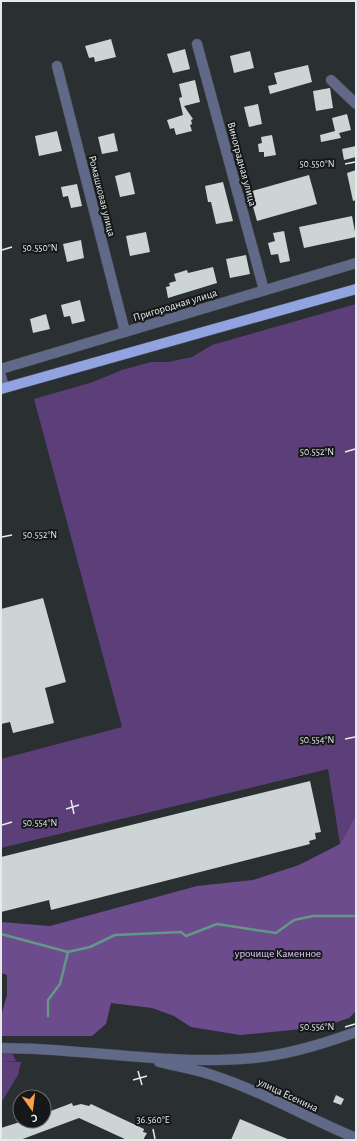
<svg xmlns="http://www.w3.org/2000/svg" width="357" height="1141" font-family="'Alegreya Sans',sans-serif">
<rect width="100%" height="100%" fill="#2a2f32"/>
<g fill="#5c3f79">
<path d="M 356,304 L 356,815 L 340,844 L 328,769 L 1,848 L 1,759 L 122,727 L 34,399 L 93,382 L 122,370 L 151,362 L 168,362 L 192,357 L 212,345 Z"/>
<path d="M 1,1052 L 12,1053 L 16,1061 L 1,1061 Z"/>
<path d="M 1,1061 L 21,1062 L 18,1075 L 1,1103 Z"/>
</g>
<path fill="#6d4c8d" d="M 356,815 L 356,1011 L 349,1018 L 322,1027 L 240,1035 L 191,1027 L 174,1016 L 152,1008 L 111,1003 L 106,1024 L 92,1036 L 2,1036 L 1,1016 L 7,995 L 7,975 L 1,973 L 1,922 L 50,926 L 197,886 L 253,880 L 299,865 L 340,844 Z"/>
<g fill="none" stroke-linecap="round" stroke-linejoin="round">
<g stroke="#629886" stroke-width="2.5">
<path d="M 1,934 L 68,952 L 90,947 L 115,935 L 181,932 L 186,936 L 217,924 L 276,933 L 294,920 L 313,916 L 356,916"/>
<path d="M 48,1016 L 48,1000 L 60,984 L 68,952"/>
</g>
</g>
<g fill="#ccd4d4">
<path d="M 111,39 L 116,57 L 95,62 L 94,57 L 89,58 L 85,46 Z"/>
<path d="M 185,49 L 190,69 L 173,73 L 167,54 Z"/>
<path d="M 250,51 L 254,68 L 234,73 L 230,56 Z"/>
<path d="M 308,65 L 312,82 L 270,94 L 268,86 L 277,84 L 274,73 Z"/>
<path d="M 195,80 L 200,102 L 184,106 L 193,119 L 191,120 L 192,124 L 190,125 L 192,131 L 176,135 L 174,128 L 170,129 L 167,120 L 183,115 L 179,98 L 182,97 L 179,84 Z"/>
<path d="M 330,88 L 333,108 L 316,111 L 313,91 Z"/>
<path d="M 258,104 L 262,124 L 249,127 L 244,107 Z"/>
<path d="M 347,114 L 351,130 L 339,133 L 341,138 L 321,142 L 320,135 L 335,131 L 332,118 Z"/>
<path d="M 57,131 L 62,151 L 39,156 L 35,136 Z"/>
<path d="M 114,133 L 118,151 L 102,154 L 98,137 Z"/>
<path d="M 272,135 L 276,155 L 264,157 L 264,152 L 259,152 L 258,144 L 262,143 L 261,137 Z"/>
<path d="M 356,146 L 356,157 L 344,160 L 342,149 Z"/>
<path d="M 356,170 L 356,200 L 353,201 L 347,173 Z"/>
<path d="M 130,172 L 135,194 L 120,197 L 115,176 Z"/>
<path d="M 309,175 L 317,204 L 257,221 L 249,192 Z"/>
<path d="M 223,182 L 233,221 L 216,224 L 211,202 L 208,202 L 205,186 Z"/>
<path d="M 77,184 L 82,206 L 71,208 L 68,196 L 63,197 L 61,187 Z"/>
<path d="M 352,216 L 356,237 L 304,248 L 299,227 Z"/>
<path d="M 284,231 L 290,261 L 280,263 L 278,254 L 271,255 L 268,243 L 275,241 L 273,233 Z"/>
<path d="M 146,232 L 150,252 L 130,256 L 126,236 Z"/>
<path d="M 81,240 L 84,258 L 67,262 L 63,244 Z"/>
<path d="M 246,255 L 250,274 L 230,278 L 226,259 Z"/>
<path d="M 213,267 L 217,283 L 168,298 L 166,287 L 170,286 L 169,283 L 176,281 L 174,274 L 187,270 L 188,273 Z"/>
<path d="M 80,300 L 85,321 L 72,324 L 70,316 L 64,317 L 61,305 Z"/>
<path d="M 46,314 L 50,329 L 33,333 L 30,319 Z"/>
<path d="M 43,598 L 66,682 L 45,688 L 54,723 L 13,733 L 10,722 L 1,724 L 1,609 Z"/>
<path d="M 310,781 L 321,832 L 315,833 L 316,839 L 309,841 L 310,844 L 51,910 L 49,900 L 1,912 L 1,857 Z"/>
<path d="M 336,1095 L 344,1099 L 341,1105 L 333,1102 Z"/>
<path d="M 72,1103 L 73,1106 L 81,1104 L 89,1106 L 91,1104 L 144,1129 L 143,1132 L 147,1133 L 143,1140 L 127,1140 L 79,1118 L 20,1140 L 1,1140 L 1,1128 L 23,1121 L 44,1121 L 44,1116 L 49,1114 L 48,1112 Z"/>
<path d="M 240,1119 L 290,1140 L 231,1140 Z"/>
</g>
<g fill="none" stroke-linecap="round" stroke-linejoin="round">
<g stroke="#484d50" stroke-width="11">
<g id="minor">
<path d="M 197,44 L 264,290"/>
<path d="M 57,66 L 125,332"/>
<path d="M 331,80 L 356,104"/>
<path d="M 1,369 L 356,263"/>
<path d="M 1,376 L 4,388"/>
<path d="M 1,1048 C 85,1048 169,1066 253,1058 C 288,1055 323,1044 356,1032"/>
<path d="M 159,1062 C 175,1066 193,1069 209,1074 C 260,1090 307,1118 356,1138"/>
</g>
</g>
<g stroke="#484d50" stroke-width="11">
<path id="major" d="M 1,389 L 356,289"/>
</g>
<use href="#minor" stroke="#606987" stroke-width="10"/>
<use href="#major" stroke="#91a3e0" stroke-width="10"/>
</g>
<path fill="none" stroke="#e7eaec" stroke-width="1.5" d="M 345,164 L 355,162M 2,250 L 12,247M 345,452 L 355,449M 2,537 L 12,535M 345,739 L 355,737M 71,800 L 74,814M 66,809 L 79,805M 2,825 L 12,822M 345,1027 L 355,1024M 138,1071 L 142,1085M 133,1080 L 147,1076M 153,1129 L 155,1139"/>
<g text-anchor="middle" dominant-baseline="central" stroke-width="4" stroke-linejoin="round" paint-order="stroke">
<g font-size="11" fill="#e7eaec" stroke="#151718">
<text transform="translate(242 164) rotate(75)">Виноградная улица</text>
<text transform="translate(102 196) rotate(76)">Ромашковая улица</text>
<text transform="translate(175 305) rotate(-17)">Пригородная улица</text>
<text transform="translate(288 1095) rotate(25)">улица Есенина</text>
</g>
<g font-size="11" fill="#e1c6ff" stroke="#151718">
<text x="278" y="953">урочище Каменное</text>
</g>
</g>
<g font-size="10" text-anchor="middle" fill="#e7eaec" stroke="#151718" stroke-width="4" stroke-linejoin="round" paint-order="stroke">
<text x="317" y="167">50.550°N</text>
<text x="40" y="251">50.550°N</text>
<text x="317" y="455">50.552°N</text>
<text x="40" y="538">50.552°N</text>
<text x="317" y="743">50.554°N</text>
<text x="40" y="826">50.554°N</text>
<text x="317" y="1030">50.556°N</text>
<text x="153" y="1123">36.560°E</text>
</g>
<rect width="357" height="1141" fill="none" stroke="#e7eaec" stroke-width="4"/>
<g transform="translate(32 1109) rotate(166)"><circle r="19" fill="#151718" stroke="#696b6d"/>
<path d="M0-3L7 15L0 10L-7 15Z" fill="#f8a14a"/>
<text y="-6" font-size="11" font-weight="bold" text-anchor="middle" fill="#e7eaec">С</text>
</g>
</svg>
